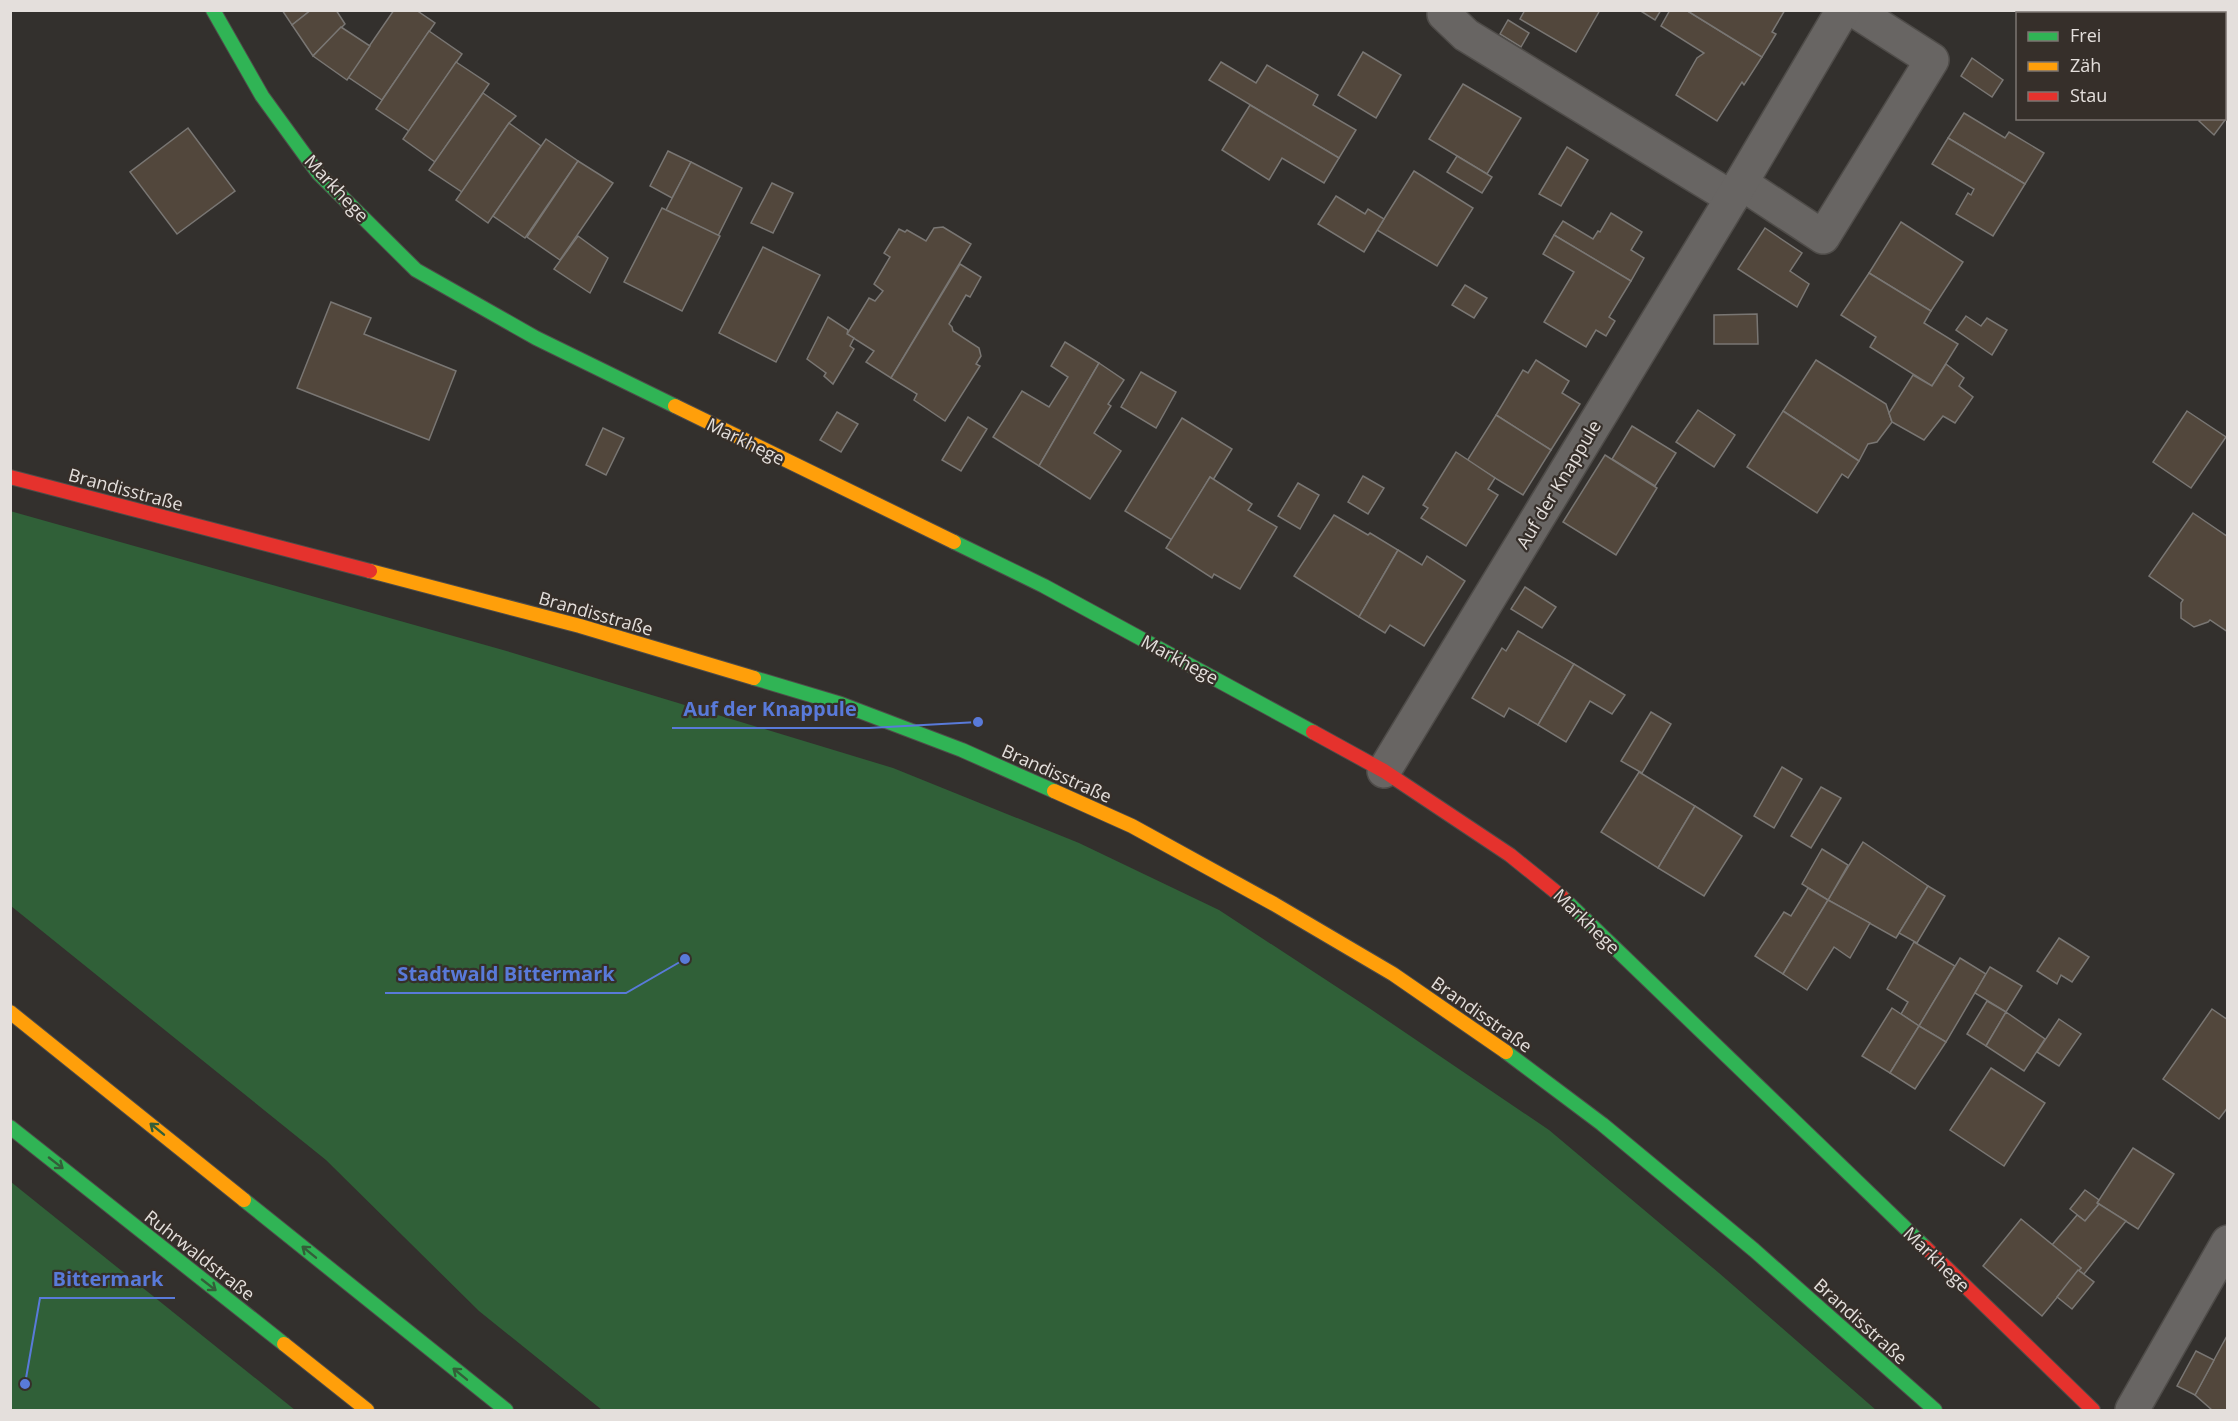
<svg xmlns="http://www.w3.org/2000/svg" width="2238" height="1421" font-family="'Open Sans',sans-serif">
<rect width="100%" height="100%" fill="#33302d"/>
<g fill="#306038">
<path d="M 10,511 L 503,650 L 893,768 L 1079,843 L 1219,910 L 1369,1008 L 1549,1130 L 1719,1273 L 1876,1410 L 602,1410 L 479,1311 L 326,1160 L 11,906 Z"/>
<path d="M 11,1182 L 295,1410 L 11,1410 Z"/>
</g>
<g fill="#52473c" stroke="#797673" stroke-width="1.5">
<path d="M 282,10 L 311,10 L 292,25 Z"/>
<path d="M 311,10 L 336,10 L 345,24 L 313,56 L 292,25 Z"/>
<path d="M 394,10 L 416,10 L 435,23 L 382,100 L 348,77 Z"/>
<path d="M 1525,10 L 1600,10 L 1576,52 L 1520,19 Z"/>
<path d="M 1639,10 L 1661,10 L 1655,20 Z"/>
<path d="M 1670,10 L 1686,10 L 1762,57 L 1744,85 L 1742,82 L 1717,121 L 1676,95 L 1697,58 L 1704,53 L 1661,26 Z"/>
<path d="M 1686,10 L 1785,10 L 1772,32 L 1776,34 L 1762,57 Z"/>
<path d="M 2205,10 L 2228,10 L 2228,54 L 2224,51 L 2224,14 L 2201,14 Z"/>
<path d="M 1508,20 L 1529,33 L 1521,47 L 1500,34 Z"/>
<path d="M 341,27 L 370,46 L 347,80 L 313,56 Z"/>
<path d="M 429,31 L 462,54 L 409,131 L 376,109 Z"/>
<path d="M 1363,52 L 1401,75 L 1376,118 L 1338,95 Z"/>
<path d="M 1972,58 L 2003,80 L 1992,97 L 1961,76 Z"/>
<path d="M 456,62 L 489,84 L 435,162 L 403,139 Z"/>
<path d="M 1221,62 L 1256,83 L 1267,65 L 1318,95 L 1313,105 L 1356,130 L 1339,158 L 1209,80 Z"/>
<path d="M 1463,84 L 1521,118 L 1487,174 L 1429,139 Z"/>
<path d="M 2228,90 L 2228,116 L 2214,135 L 2199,121 L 2202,118 L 2224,118 L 2224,93 Z"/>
<path d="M 483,93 L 516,116 L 509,123 L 462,192 L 429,170 Z"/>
<path d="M 1250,105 L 1339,158 L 1324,183 L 1282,158 L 1269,180 L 1222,150 Z"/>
<path d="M 1964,113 L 2005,138 L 2009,132 L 2044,153 L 2025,184 L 1948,138 Z"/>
<path d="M 509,123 L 541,146 L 488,223 L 456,200 Z"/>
<path d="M 188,128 L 235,191 L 177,234 L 130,172 Z"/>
<path d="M 1948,138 L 2025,184 L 1993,236 L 1956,214 L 1968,193 L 1971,195 L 1974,189 L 1932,164 Z"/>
<path d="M 546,139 L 578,161 L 525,238 L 493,216 Z"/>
<path d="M 1567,147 L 1588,160 L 1561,206 L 1539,194 Z"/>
<path d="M 668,151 L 691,162 L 672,198 L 650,186 Z"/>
<path d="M 1457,156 L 1492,177 L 1482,193 L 1447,172 Z"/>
<path d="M 578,161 L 613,183 L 560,260 L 527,237 Z"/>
<path d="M 691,162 L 742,188 L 718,236 L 666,210 Z"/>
<path d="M 1414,171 L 1473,208 L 1437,266 L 1377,230 Z"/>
<path d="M 772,183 L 793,193 L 773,233 L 751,223 Z"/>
<path d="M 1336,196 L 1365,214 L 1368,209 L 1384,219 L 1364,252 L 1318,224 Z"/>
<path d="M 662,208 L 720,236 L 682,311 L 624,282 Z"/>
<path d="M 1611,213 L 1642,232 L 1631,250 L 1644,258 L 1631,281 L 1554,235 L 1563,221 L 1593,239 L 1598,231 L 1600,232 Z"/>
<path d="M 1901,222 L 1963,262 L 1931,311 L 1869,273 Z"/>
<path d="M 943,227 L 971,244 L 891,378 L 866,362 L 874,351 L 847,334 L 869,298 L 875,301 L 883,291 L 874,284 L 890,257 L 884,253 L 899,229 L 905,232 L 907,230 L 926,241 L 934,228 Z"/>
<path d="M 1765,228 L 1802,253 L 1790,271 L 1809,284 L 1797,307 L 1738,269 Z"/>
<path d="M 1554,235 L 1631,281 L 1609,317 L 1615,321 L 1606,336 L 1596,330 L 1586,347 L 1544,322 L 1574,272 L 1543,254 Z"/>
<path d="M 578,236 L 608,258 L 590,293 L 554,269 Z"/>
<path d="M 763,247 L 820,275 L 776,362 L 719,333 Z"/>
<path d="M 960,264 L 981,277 L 970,297 L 966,295 L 949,324 L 952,327 L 953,331 L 979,348 L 981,356 L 976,364 L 980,366 L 945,421 L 914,400 L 917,394 L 891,378 Z"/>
<path d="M 1869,273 L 1931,311 L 1924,323 L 1958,344 L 1932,386 L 1870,347 L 1876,337 L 1841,315 Z"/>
<path d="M 1465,285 L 1487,298 L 1474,318 L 1452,305 Z"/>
<path d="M 331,302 L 371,318 L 364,334 L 456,371 L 429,440 L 297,388 Z"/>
<path d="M 1757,314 L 1758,344 L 1714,344 L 1714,315 Z"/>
<path d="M 1966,316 L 1981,326 L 1987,318 L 2007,330 L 1992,355 L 1956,330 Z"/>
<path d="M 828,317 L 848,330 L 847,334 L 854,338 L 850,346 L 854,349 L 833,384 L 824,376 L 826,373 L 807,359 Z"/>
<path d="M 1065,342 L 1099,363 L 1039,466 L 993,437 L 1022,391 L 1049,407 L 1068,377 L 1051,366 Z"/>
<path d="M 1536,360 L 1569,381 L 1562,393 L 1580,404 L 1551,450 L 1496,415 L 1523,370 L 1528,373 Z"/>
<path d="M 1816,360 L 1886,404 L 1892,422 L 1877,442 L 1868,444 L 1859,461 L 1783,411 Z"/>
<path d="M 1099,363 L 1124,380 L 1108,404 L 1111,406 L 1094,433 L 1121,451 L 1090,499 L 1039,466 Z"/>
<path d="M 1946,364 L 1964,378 L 1959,386 L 1973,397 L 1955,423 L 1943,416 L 1924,440 L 1892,422 L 1889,413 L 1913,375 L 1932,386 Z"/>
<path d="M 1141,372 L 1176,392 L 1156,428 L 1121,407 Z"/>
<path d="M 1698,410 L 1735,435 L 1714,467 L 1676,442 Z"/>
<path d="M 1783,411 L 1859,461 L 1848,478 L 1842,474 L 1817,513 L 1747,467 Z"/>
<path d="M 2187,411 L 2226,437 L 2191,488 L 2153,462 Z"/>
<path d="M 837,412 L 858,424 L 841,452 L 820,440 Z"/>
<path d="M 1496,415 L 1551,450 L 1523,495 L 1467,461 Z"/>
<path d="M 968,417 L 987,429 L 961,471 L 942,460 Z"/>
<path d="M 1182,418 L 1232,449 L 1213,480 L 1210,477 L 1172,540 L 1125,511 Z"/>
<path d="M 1632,426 L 1676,453 L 1655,486 L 1612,459 Z"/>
<path d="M 603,428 L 624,438 L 606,475 L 586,465 Z"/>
<path d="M 1456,452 L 1495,478 L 1488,489 L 1498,495 L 1466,546 L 1421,518 L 1428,508 L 1423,505 Z"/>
<path d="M 1605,455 L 1657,488 L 1616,555 L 1563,522 Z"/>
<path d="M 1363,476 L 1384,488 L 1368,514 L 1348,502 Z"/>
<path d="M 1210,477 L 1252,504 L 1248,510 L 1277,527 L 1240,589 L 1214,574 L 1212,578 L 1166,548 Z"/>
<path d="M 1298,483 L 1319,495 L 1300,529 L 1278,516 Z"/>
<path d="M 2193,513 L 2228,537 L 2228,632 L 2210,620 L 2208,622 L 2194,627 L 2181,618 L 2181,603 L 2183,600 L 2149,576 Z"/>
<path d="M 1334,515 L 1368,535 L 1370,533 L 1398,550 L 1359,617 L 1294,576 Z"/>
<path d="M 1398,550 L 1422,565 L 1427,556 L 1465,581 L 1424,646 L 1390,625 L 1385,633 L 1359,617 Z"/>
<path d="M 1525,587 L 1556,607 L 1542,628 L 1511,609 Z"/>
<path d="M 1518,631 L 1574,664 L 1538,725 L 1509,708 L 1504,717 L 1472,698 L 1502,648 L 1506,651 Z"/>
<path d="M 1574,664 L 1625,695 L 1612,714 L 1590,701 L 1566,742 L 1538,725 Z"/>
<path d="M 1651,712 L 1671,724 L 1642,773 L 1621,761 Z"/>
<path d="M 1782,767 L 1802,779 L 1774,828 L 1754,816 Z"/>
<path d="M 1639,772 L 1695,806 L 1658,868 L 1601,832 Z"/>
<path d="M 1821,787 L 1841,798 L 1811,848 L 1791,836 Z"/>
<path d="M 1695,806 L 1742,836 L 1704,896 L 1658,868 Z"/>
<path d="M 1863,842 L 1928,886 L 1896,938 L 1828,900 Z"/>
<path d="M 1822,849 L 1848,865 L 1828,900 L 1802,884 Z"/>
<path d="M 1928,886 L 1945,896 L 1917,943 L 1899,933 Z"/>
<path d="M 1808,888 L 1828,900 L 1783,974 L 1755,956 L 1784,912 L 1791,916 Z"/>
<path d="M 1828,900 L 1870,923 L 1850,958 L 1834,947 L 1807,990 L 1783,974 Z"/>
<path d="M 2059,938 L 2089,957 L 2072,982 L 2061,975 L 2057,984 L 2037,971 Z"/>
<path d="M 1914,942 L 1955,966 L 1919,1026 L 1901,1014 L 1908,1002 L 1887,989 Z"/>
<path d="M 1960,958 L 1986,974 L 1946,1042 L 1919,1026 Z"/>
<path d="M 1990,967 L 2022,986 L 2006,1012 L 1975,993 Z"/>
<path d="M 1987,1001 L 2006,1012 L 1986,1046 L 1967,1034 Z"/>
<path d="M 1892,1008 L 1919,1026 L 1890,1073 L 1862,1056 Z"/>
<path d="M 2212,1009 L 2228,1020 L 2228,1107 L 2219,1119 L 2163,1079 Z"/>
<path d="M 2006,1012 L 2045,1039 L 2024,1071 L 1986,1046 Z"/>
<path d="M 2059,1019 L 2081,1034 L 2059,1066 L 2037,1052 Z"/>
<path d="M 1919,1026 L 1946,1042 L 1915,1089 L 1890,1073 Z"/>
<path d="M 1991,1068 L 2045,1103 L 2004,1166 L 1950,1130 Z"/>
<path d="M 2133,1148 L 2174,1174 L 2138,1229 L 2097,1203 Z"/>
<path d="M 2085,1190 L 2099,1200 L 2097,1203 L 2099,1204 L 2085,1221 L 2070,1209 Z"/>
<path d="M 2099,1204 L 2126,1221 L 2084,1274 L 2078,1270 L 2081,1268 L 2052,1245 L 2077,1215 L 2085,1221 Z"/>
<path d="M 2021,1219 L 2081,1268 L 2042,1316 L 1983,1266 Z"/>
<path d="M 2078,1270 L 2094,1282 L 2072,1309 L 2057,1297 Z"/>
<path d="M 2228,1334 L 2228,1410 L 2212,1410 L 2195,1395 Z"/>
<path d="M 2196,1351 L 2214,1360 L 2195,1395 L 2177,1386 Z"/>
</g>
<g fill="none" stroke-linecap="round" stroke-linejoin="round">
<g stroke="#4f4c49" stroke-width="36">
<g id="street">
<path d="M 1447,10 L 1444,14 L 1466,35 L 1732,198"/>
<path d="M 1741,183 L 1823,237 L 1932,60 L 1854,10"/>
<path d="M 1384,771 L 1732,198 L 1843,10"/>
<path d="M 2132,1410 L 2228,1242"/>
</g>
</g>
<g stroke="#4f4c49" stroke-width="16">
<g id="fast">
<path d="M 213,10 L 262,96 L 318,173 L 416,270 L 536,338 L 675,406"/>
<path d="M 954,542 L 1044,586 L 1313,732"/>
<path d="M 754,678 L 841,704 L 962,750 L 1054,791"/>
<path d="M 1562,897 L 1925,1247"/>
<path d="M 1506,1052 L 1602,1124 L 1754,1250 L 1935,1410"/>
<path d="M 10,1127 L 284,1344"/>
<path d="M 244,1200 L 506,1410"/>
</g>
</g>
<g stroke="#4f4c49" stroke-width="16">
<g id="slow">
<path d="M 675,406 L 954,542"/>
<path d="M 370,571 L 580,626 L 754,678"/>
<path d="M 1054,791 L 1132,826 L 1274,904 L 1393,974 L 1506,1052"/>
<path d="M 10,1012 L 244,1200"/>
<path d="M 284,1344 L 367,1410"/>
</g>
</g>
<g stroke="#4f4c49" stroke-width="16">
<g id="jam">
<path d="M 10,477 L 370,571"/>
<path d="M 1313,732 L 1384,771 L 1510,855 L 1562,897"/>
<path d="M 1925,1247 L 2093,1410"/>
</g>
</g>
<use href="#street" stroke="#686563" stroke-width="33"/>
<use href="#fast" stroke="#30b455" stroke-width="14"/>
<use href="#slow" stroke="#ff9f0a" stroke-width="14"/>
<use href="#jam" stroke="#e5322d" stroke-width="14"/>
</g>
<defs><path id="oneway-shaft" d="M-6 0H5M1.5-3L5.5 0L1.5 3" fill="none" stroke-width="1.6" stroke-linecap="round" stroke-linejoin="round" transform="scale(1.5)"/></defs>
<g stroke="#345e39">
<use href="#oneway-shaft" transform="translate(157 1129) rotate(-141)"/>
<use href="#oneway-shaft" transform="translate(56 1163) rotate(38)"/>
<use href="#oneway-shaft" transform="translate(309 1252) rotate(-141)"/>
<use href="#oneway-shaft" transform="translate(209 1285) rotate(38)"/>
<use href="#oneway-shaft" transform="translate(460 1374) rotate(-141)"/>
</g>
<g text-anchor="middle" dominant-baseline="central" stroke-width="4.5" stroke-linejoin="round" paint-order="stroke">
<g font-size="18" fill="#e4dfdc" stroke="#362f2a">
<text transform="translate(337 188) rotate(47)">Markhege</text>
<text transform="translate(746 441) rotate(26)">Markhege</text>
<text transform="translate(1558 484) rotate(-59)">Auf der Knappule</text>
<text transform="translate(126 489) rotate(15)">Brandisstraße</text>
<text transform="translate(596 613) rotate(16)">Brandisstraße</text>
<text transform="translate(1180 659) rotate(28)">Markhege</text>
<text transform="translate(1057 773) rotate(24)">Brandisstraße</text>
<text transform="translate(1587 921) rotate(44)">Markhege</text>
<text transform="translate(1482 1014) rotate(35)">Brandisstraße</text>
<text transform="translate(200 1255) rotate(38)">Ruhrwaldstraße</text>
<text transform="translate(1937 1259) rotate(44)">Markhege</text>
<text transform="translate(1861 1321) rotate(42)">Brandisstraße</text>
</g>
</g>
<path fill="none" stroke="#597ad9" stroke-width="2" d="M978 722L869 728H672M685 959L626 993H385M25 1384L40 1298H175"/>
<g fill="#597ad9" stroke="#362f2a" stroke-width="2">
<circle cx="978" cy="722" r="6"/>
<circle cx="685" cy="959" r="6"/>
<circle cx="25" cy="1384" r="6"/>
</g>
<g font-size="20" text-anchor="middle" font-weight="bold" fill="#597ad9" stroke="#362f2a" stroke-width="4.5" stroke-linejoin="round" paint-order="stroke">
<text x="770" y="716">Auf der Knappule</text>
<text x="506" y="981">Stadtwald Bittermark</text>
<text x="108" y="1286">Bittermark</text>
</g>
<rect width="2238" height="1421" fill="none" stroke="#e4dfdc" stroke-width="24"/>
<rect x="2016" y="12" width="210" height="108" fill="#362f2a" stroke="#7c7571" stroke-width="1.5"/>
<rect x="2028" y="32" width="30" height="9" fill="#30b455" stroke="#7c7571" stroke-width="1.5"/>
<text x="2070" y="42" font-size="18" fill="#e4dfdc">Frei</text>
<rect x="2028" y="62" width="30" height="9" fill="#ff9f0a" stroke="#7c7571" stroke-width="1.5"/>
<text x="2070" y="72" font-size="18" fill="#e4dfdc">Zäh</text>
<rect x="2028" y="92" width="30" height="9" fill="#e5322d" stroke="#7c7571" stroke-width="1.5"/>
<text x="2070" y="102" font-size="18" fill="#e4dfdc">Stau</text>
</svg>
